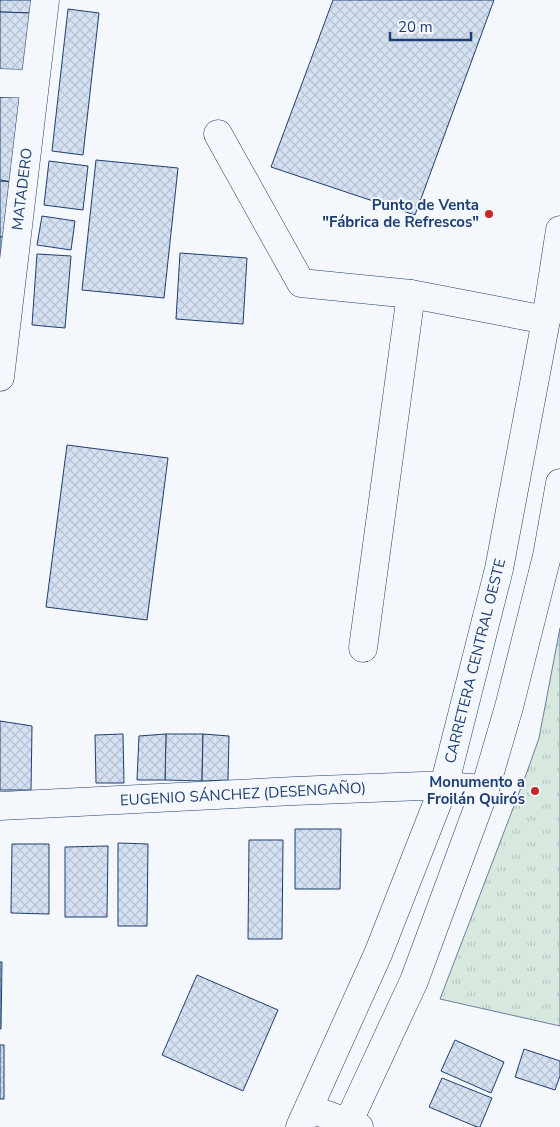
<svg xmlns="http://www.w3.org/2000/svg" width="560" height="1127" font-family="'Nunito Sans',sans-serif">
<defs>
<pattern id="grass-tufts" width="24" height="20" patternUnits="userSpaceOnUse" patternTransform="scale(1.25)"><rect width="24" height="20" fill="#d7e8df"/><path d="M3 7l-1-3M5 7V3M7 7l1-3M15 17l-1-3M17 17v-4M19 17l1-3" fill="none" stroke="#b8c8c3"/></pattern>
<pattern id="building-cross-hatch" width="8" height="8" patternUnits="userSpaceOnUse" patternTransform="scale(1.25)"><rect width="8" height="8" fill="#d5e0f0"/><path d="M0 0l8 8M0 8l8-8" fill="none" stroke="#b6c1d1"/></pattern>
</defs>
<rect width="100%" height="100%" fill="#f4f7fb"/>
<path fill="url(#grass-tufts)" stroke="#687fa3" d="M 560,628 L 560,1026 L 440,999 L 527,772 L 539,738 Z"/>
<g fill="url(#building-cross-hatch)" stroke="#1d3f73">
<path d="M 0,0 L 34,0 L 32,13 L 0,12 Z"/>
<path d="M 333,0 L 494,0 L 415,215 L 271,167 Z"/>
<path d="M 68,9 L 99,13 L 83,155 L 52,151 Z"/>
<path d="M 0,12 L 32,13 L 27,73 L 0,72 Z"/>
<path d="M 0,97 L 22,97 L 13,182 L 0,180 Z"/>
<path d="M 96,160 L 178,168 L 164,298 L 82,290 Z"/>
<path d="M 49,161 L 88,166 L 83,210 L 44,205 Z"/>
<path d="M 0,181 L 13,182 L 5,237 L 0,237 Z"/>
<path d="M 42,216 L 75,221 L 71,250 L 37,245 Z"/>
<path d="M 0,237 L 5,237 L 0,264 Z"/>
<path d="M 180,253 L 247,258 L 243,324 L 176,319 Z"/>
<path d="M 37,254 L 71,256 L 65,328 L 32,325 Z"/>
<path d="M 67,445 L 168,458 L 147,620 L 46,607 Z"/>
<path d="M 0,721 L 32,726 L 31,790 L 0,790 Z"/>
<path d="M 123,734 L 124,783 L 96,783 L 95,735 Z"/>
<path d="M 166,734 L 203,734 L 202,781 L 165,780 Z"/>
<path d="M 166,734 L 165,780 L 137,780 L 139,736 Z"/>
<path d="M 203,734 L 229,736 L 228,780 L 202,781 Z"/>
<path d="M 295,829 L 341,829 L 340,889 L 295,889 Z"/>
<path d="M 249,840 L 283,840 L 282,939 L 248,939 Z"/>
<path d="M 118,843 L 148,844 L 147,926 L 118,926 Z"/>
<path d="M 12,844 L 49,844 L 49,914 L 11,913 Z"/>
<path d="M 108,846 L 107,917 L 65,917 L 65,847 Z"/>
<path d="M 0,962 L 2,962 L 1,1029 L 0,1029 Z"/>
<path d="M 197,975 L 278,1010 L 243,1091 L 162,1055 Z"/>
<path d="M 455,1040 L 504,1062 L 491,1093 L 441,1071 Z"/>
<rect x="0" y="1045" width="4" height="54"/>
<path d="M 524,1049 L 560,1061 L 560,1076 L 555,1090 L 515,1077 Z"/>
<path d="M 442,1078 L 492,1098 L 480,1127 L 477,1127 L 429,1107 Z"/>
</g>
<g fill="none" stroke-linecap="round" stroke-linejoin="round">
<g stroke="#1d3f73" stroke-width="29">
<g id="minor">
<path d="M 0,83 L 34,84"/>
<path d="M 218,134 L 301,283 L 411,294 L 546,320"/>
<path d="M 0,377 L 45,0"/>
<path d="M 363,648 L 411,294"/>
<path d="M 0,806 L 294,791 L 422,786 L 444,786 L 485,789"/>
<path d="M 309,1108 L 359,1127"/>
</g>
</g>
<g stroke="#1d3f73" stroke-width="29">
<g id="major">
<path d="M 300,1127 L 378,954 L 444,786 L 499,569 L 546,320 L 560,230"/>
<path d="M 346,1127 L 414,981 L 485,789 L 509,707 L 547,556 L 560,483"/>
</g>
</g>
<use href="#minor" stroke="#f4f7fb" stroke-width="28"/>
<use href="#major" stroke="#f4f7fb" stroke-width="28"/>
</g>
<g fill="#c62828" stroke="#f4f7fb" stroke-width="2">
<circle cx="489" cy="214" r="5"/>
<circle cx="535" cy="791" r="5"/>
</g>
<g text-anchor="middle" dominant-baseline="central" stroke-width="4" stroke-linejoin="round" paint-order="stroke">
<g font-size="15" fill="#1d3f73" stroke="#f4f7fb">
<text transform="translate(22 189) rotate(-83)">MATADERO</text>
<text transform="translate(475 661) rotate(-76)">CARRETERA CENTRAL OESTE</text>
<text transform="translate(243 794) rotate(-3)">EUGENIO SÁNCHEZ (DESENGAÑO)</text>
</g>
<g font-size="15" font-weight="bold" fill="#1d3f73" stroke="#f4f7fb" text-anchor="end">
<text x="479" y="205">Punto de Venta<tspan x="479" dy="17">"Fábrica de Refrescos"</tspan></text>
<text x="525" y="782">Monumento a<tspan x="525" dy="17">Froilán Quirós</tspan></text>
</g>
</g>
<path d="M390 32v8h81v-8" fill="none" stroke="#1d3f73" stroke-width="2.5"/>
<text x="398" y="32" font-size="15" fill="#1d3f73" stroke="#f4f7fb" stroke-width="4" paint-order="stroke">20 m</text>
</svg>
